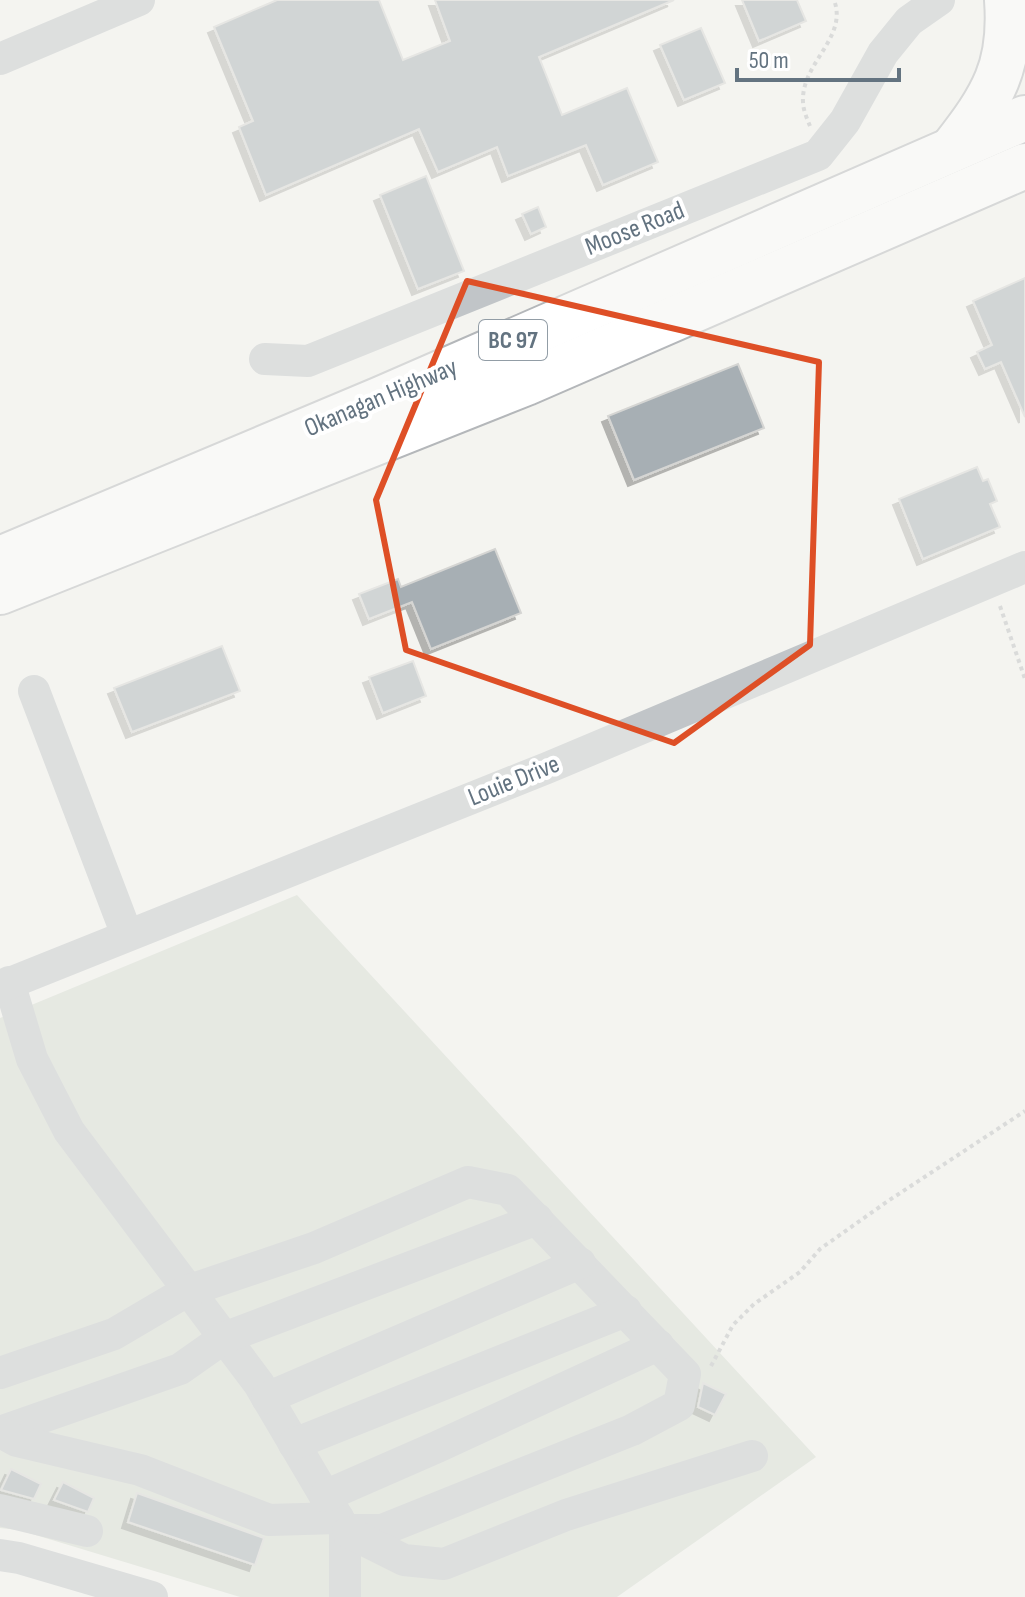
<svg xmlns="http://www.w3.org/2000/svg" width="1025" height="1597" font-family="'Sofia Sans Condensed',sans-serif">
<defs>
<filter id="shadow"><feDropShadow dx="-6" dy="6" stdDeviation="0" flood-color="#0004"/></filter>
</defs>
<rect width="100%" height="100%" fill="#f4f4f0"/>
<path fill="#d5dbd1" d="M 297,895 L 816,1457 L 617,1597 L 240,1597 L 19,1530 L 0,1528 L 0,1018 Z"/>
<g fill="#a7afb4" stroke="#d5d5d3" stroke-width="2" filter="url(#shadow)">
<path d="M 277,0 L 379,0 L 403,60 L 450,41 L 435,0 L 674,0 L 539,57 L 562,115 L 627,88 L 658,162 L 603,185 L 586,145 L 508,176 L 497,147 L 438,172 L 419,129 L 266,195 L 239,127 L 253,121 L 214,27 Z"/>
<path d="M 742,0 L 797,0 L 806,21 L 759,41 Z"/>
<path d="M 701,28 L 725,83 L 684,100 L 660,45 Z"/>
<path d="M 426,176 L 464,271 L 418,289 L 380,195 Z"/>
<path d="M 538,207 L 546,227 L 531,234 L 522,214 Z"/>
<path d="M 1025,278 L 1025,417 L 1001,362 L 985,369 L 977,352 L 992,345 L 973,301 Z"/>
<path d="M 738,364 L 764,428 L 634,480 L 608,416 Z"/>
<path d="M 977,467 L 983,481 L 988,479 L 997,501 L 990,504 L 1000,527 L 923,559 L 899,499 Z"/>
<path d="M 495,549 L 521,613 L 431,649 L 412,602 L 369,619 L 359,594 L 398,579 L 401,587 Z"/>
<path d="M 222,646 L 240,691 L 132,732 L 114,688 Z"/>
<path d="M 413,661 L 426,696 L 383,713 L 369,677 Z"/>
<path d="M 703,1383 L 726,1394 L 715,1415 L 698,1407 Z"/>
<path d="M 11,1469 L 41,1484 L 34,1499 L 1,1490 Z"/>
<path d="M 63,1482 L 94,1498 L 88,1512 L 54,1500 Z"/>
<path d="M 137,1493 L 264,1538 L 255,1565 L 128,1522 Z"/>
</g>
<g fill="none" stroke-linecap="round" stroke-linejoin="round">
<g stroke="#b4b7ba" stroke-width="48">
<g id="highway">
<path d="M 953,148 C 993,97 1012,66 1007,0"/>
<path d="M 0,559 L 381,399 L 1025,118"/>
<path d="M 0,592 L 526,383 L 1025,166"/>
</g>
</g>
<g stroke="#bbbdbf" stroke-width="4" stroke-dasharray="4 4" stroke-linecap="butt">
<path d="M 810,126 C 807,119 803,109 803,102 C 801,64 846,39 835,3"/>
<path d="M 1000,606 L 1025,679"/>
<path d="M 711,1366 L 733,1325 L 754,1304 L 800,1272 L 820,1249 L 888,1201 L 1025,1111"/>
</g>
<g stroke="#c1c5c8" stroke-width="32">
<path d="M 0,59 L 139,0"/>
<path d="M 265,359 L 308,361 L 818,155 L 845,121 L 883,53 L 909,21 L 939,0"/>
<path d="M 34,691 L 127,935"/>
<path d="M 9,982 L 32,1059 L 69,1131 L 259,1384 L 345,1530 L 345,1597"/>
<path d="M 0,987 L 547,768 L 1025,567"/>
<path d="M 0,1373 L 114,1334 L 187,1291 L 314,1248 L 468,1182 L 508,1190 L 685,1374 L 679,1405 L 632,1430 L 382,1530 L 345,1530"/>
<path d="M 267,1398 L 580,1263"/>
<path d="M 0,1432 L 180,1369 L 224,1338 L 537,1219"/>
<path d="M 0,1432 L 17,1441 L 140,1470 L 269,1520 L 338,1518"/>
<path d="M 294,1444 L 626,1311"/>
<path d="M 325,1496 L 437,1447 L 658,1345"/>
<path d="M 0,1510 L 87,1531"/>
<path d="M 348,1532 L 404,1560 L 444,1564 L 566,1515 L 752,1456"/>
<path d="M 0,1555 L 19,1558 L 152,1597"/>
</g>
<use href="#highway" stroke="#fff" stroke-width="44"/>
</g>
<path d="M0 0H1025V1597H0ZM 467,281 L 819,362 L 810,645 L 674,743 L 406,650 L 376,500 Z" fill="#f4f4f0" fill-opacity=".55" fill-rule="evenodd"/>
<path fill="none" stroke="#de4f26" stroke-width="6" stroke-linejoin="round" d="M 467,281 L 819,362 L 810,645 L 674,743 L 406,650 L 376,500 Z"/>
<g text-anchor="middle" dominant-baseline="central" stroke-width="8" stroke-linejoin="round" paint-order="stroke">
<rect fill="#fff" stroke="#929da6" stroke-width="2" x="479" y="320" width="68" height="40" rx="6"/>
<g font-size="24" font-weight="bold" fill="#637380">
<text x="513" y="340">BC 97</text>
</g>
<g font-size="26" fill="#637380" stroke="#fff">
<text transform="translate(635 229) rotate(-22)">Moose Road</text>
<text transform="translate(381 398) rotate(-23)">Okanagan Highway</text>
<text transform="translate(514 781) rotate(-22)">Louie Drive</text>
</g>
</g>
<path d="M737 68v12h162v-12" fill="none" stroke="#637380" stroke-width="4"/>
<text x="749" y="68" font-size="24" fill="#637380" stroke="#ffffff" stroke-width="6" paint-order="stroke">50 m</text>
</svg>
